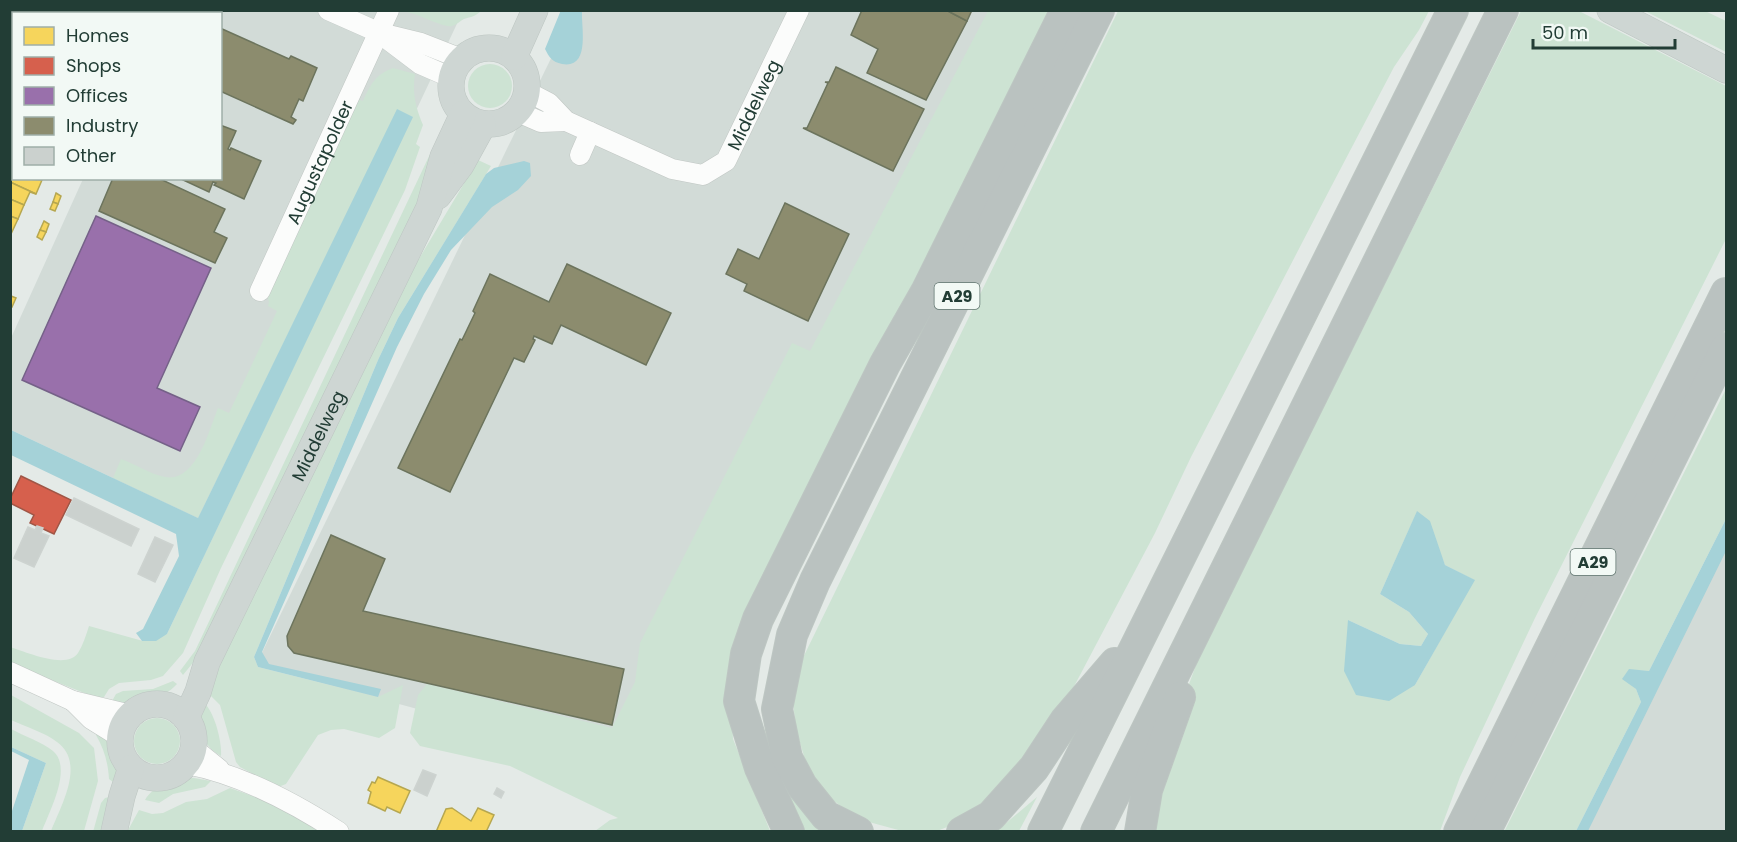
<svg xmlns="http://www.w3.org/2000/svg" width="1737" height="842" font-family="Poppins,sans-serif">
<rect width="100%" height="100%" fill="#e4eae7"/>
<g fill="#d2dbd7">
<path d="M 160,11 L 463,11 L 413,117 L 397,110 L 198,518 L 11,430 L 11,338 L 83,179 L 220,178 L 220,14 L 159,13 Z"/>
<path d="M 574,11 L 990,11 L 630,767 L 256,665 Z"/>
<path d="M 1726,544 L 1726,831 L 1580,831 Z"/>
</g>
<g fill="#cde3d3" fill-rule="evenodd">
<path d="M 988,11 L 1056,11 L 731,698 L 733,739 L 770,831 L 595,831 L 610,820 L 618,818 L 510,766 L 420,746 L 410,733 L 418,695 L 427,684 L 612,728 L 635,682 L 640,643 L 792,343 L 810,351 Z"/>
<path d="M 1118,11 L 1429,11 L 1419,30 L 1394,67 L 1331,187 L 1191,457 L 1155,533 L 1042,747 L 977,815 L 937,831 L 902,831 L 858,819 L 826,795 L 806,763 L 796,729 L 793,702 L 798,668 Z"/>
<path d="M 1521,11 L 1579,11 L 1726,86 L 1726,239 L 1535,618 L 1460,777 L 1440,831 L 1154,831 L 1158,768 L 1199,657 ZM 1417,512 L 1438,548 L 1445,565 L 1474,580 L 1415,685 L 1348,620 L 1400,644 L 1421,646 L 1428,634 L 1409,612 L 1380,594 Z"/>
<path d="M 1645,11 L 1705,11 L 1726,21 L 1726,52 Z"/>
<path d="M 406,12 L 406,11 L 481,11 C 476,16 471,17 464,19 C 460,21 456,25 452,26 C 442,28 418,13 406,12 Z"/>
<circle cx="490" cy="86" r="22"/>
<path d="M 393,68 L 415,74 C 412,94 416,108 423,125 L 416,144 L 420,147 L 405,190 L 221,568 L 183,653 L 163,676 L 151,680 L 119,683 L 109,689 L 104,697 L 97,698 L 11,664 L 10,647 C 26,652 67,670 78,653 C 83,645 86,635 89,626 L 143,641 L 167,634 L 412,117 L 397,110 L 198,518 L 113,478 L 121,459 C 135,464 150,474 165,477 C 196,483 209,430 218,408 L 229,413 L 277,311 L 268,306 L 269,302 L 266,291 L 357,99 L 363,101 C 370,85 376,74 393,68 Z"/>
<path d="M 431,152 L 437,154 L 410,221 L 200,654 L 183,675 L 180,671 L 195,651 Z"/>
<path d="M 478,160 L 491,166 L 398,318 L 378,360 L 254,657 L 258,667 L 378,697 L 403,685 L 395,728 L 379,738 L 344,729 L 331,730 L 318,735 L 286,784 L 278,787 L 240,767 L 236,762 L 220,705 L 206,691 L 392,304 Z"/>
<path d="M 1726,389 L 1726,519 L 1649,671 L 1629,670 L 1623,678 L 1636,689 L 1641,702 L 1576,831 L 1504,832 Z"/>
<path d="M 173,681 L 177,684 C 168,694 161,695 148,698 C 134,701 125,706 111,703 L 116,694 L 123,691 L 153,689 Z"/>
<path d="M 11,695 L 79,733 L 94,748 L 98,781 L 84,831 L 51,831 C 61,806 86,763 57,742 C 46,733 24,726 11,720 Z"/>
<path d="M 206,705 C 215,715 222,742 221,756 C 206,748 201,736 197,720 Z"/>
<circle cx="157" cy="741" r="23"/>
<path d="M 11,729 C 24,736 42,742 53,751 C 73,768 49,812 42,831 L 22,831 L 46,763 L 11,747 Z"/>
<path d="M 99,730 L 113,741 L 121,771 L 120,787 L 109,779 C 108,762 104,749 96,735 Z"/>
<path d="M 773,766 C 792,797 801,815 836,831 L 798,831 Z"/>
<path d="M 185,778 L 194,778 L 211,781 L 205,787 L 173,794 L 159,803 L 145,800 C 154,785 169,783 185,778 Z"/>
<path d="M 230,788 L 264,800 L 320,831 L 127,832 L 139,810 L 152,814 L 163,813 L 186,802 L 207,799 Z"/>
<path d="M 109,797 L 104,831 L 93,832 L 101,803 L 105,798 Z"/>
<path d="M 1037,797 L 1019,831 L 995,831 L 999,829 Z"/>
</g>
<g fill="#a5d2d8">
<path d="M 561,10 L 582,11 C 581,27 591,69 562,64 C 552,62 549,57 545,49 Z"/>
<path d="M 397,109 L 413,117 L 167,634 L 156,641 L 142,641 L 136,633 L 143,629 L 179,556 L 176,534 L 11,455 L 11,430 L 198,518 Z"/>
<path d="M 524,161 L 530,163 L 531,176 L 518,190 L 492,207 L 451,250 L 424,294 L 397,347 L 262,652 L 269,664 L 381,689 L 378,697 L 258,667 L 254,657 L 378,360 L 398,318 L 486,174 L 494,168 Z"/>
<path d="M 1417,511 L 1430,521 L 1445,565 L 1475,580 L 1415,685 L 1389,701 L 1356,695 L 1344,671 L 1348,620 L 1400,644 L 1421,646 L 1428,634 L 1409,612 L 1380,594 Z"/>
<path d="M 1726,519 L 1726,551 L 1588,831 L 1576,831 L 1641,702 L 1636,689 L 1622,679 L 1629,669 L 1649,671 Z"/>
<path d="M 11,747 L 46,763 L 22,831 L 11,831 L 11,814 L 29,760 L 11,751 Z"/>
</g>
<g fill="#f6d55c" stroke="#b6a750" stroke-width="1.5">
<path d="M 83,10 L 94,10 L 101,14 L 82,14 Z"/>
<path d="M 94,10 L 118,10 L 117,14 L 101,14 Z"/>
<path d="M 13,167 L 14,178 L 42,180 L 36,194 L 10,182 L 10,172 Z"/>
<path d="M 10,182 L 36,194 L 30,192 L 24,205 L 10,199 Z"/>
<path d="M 56,193 L 61,196 L 58,204 L 53,202 Z"/>
<path d="M 10,199 L 24,205 L 18,219 L 10,216 Z"/>
<path d="M 53,202 L 58,204 L 55,211 L 50,209 Z"/>
<path d="M 10,216 L 18,219 L 11,234 L 10,233 Z"/>
<path d="M 44,221 L 49,224 L 46,232 L 40,230 Z"/>
<path d="M 40,230 L 46,232 L 42,240 L 37,237 Z"/>
<path d="M 11,296 L 16,298 L 12,307 L 10,306 Z"/>
<path d="M 378,777 L 410,791 L 400,813 L 387,807 L 385,811 L 368,803 L 371,792 L 368,790 L 372,782 L 375,783 Z"/>
<path d="M 452,808 L 471,821 L 478,808 L 494,815 L 486,832 L 436,832 L 446,809 Z"/>
</g>
<path fill="#d6604d" stroke="#a05646" stroke-width="1.5" d="M 21,476 L 71,500 L 54,534 L 30,523 L 34,515 L 10,503 L 10,499 Z"/>
<path fill="#9970ab" stroke="#756188" stroke-width="1.5" d="M 96,216 L 211,268 L 157,388 L 200,407 L 180,451 L 22,380 Z"/>
<g fill="#8c8c6e" stroke="#6c745d" stroke-width="1.5">
<path d="M 189,10 L 209,10 L 208,14 L 188,14 Z"/>
<path d="M 862,10 L 946,10 L 967,21 L 926,100 L 867,73 L 878,49 L 851,35 Z"/>
<path d="M 946,10 L 972,10 L 967,21 Z"/>
<path d="M 220,28 L 289,59 L 291,56 L 317,68 L 303,101 L 299,99 L 291,117 L 296,120 L 293,124 L 220,91 Z"/>
<path d="M 836,67 L 924,109 L 893,171 L 803,128 L 807,128 L 828,83 L 825,82 L 829,82 Z"/>
<path d="M 220,125 L 236,131 L 228,149 L 230,150 L 231,148 L 261,161 L 244,199 L 214,185 L 216,183 L 213,182 L 209,192 L 179,178 L 220,178 Z"/>
<path d="M 113,178 L 158,178 L 225,209 L 214,232 L 227,238 L 215,263 L 99,211 Z"/>
<path d="M 785,203 L 849,234 L 808,321 L 744,291 L 747,284 L 726,274 L 738,249 L 759,259 Z"/>
<path d="M 567,264 L 671,313 L 646,365 L 561,325 L 552,344 L 534,336 L 533,339 L 535,340 L 524,362 L 514,358 L 450,492 L 398,468 L 460,339 L 462,340 L 475,313 L 473,311 L 490,274 L 549,302 Z"/>
<path d="M 331,535 L 385,559 L 363,611 L 624,669 L 612,725 L 294,653 L 288,646 L 287,636 Z"/>
</g>
<g fill="#cbd1ce" stroke="#cdd3d0" stroke-width="1.5">
<path d="M 74,498 L 139,529 L 131,546 L 66,515 Z"/>
<path d="M 37,526 L 43,528 L 41,533 L 49,536 L 34,567 L 14,558 L 28,527 L 35,530 Z"/>
<path d="M 155,537 L 173,545 L 155,582 L 138,574 Z"/>
<path d="M 423,770 L 436,775 L 427,796 L 414,790 Z"/>
<path d="M 497,788 L 504,792 L 501,798 L 494,794 Z"/>
</g>
<g fill="none" stroke-linecap="round" stroke-linejoin="round">
<g stroke="#c1c7c4" stroke-width="21">
<g id="minor">
<path d="M 328,10 L 380,33 L 421,43 L 462,59"/>
<path d="M 41,14 L 42,10"/>
<path d="M 387,39 L 420,64 L 452,78"/>
<path id="s1" d="M 528,92 L 549,103 L 566,121 L 672,169 L 703,175 L 726,161 L 799,10"/>
<path d="M 518,112 L 541,122 L 566,121"/>
<path d="M 10,128 L 14,121"/>
<path d="M 580,155 L 590,132"/>
<path id="s2" d="M 260,291 L 389,10"/>
<path d="M 10,672 L 73,701 L 131,715"/>
<path d="M 73,701 L 91,719 L 120,737"/>
<path d="M 193,748 L 219,769"/>
<path d="M 186,764 C 240,774 293,802 339,832"/>
</g>
</g>
<g stroke="#bdc6c2" stroke-width="27">
<g id="major">
<path d="M 1610,10 L 1726,70"/>
<circle cx="489" cy="86" r="38"/>
<path d="M 514,57 L 535,10"/>
<path d="M 438,196 L 461,165 L 483,125"/>
<circle cx="157" cy="741" r="37"/>
<path id="s3" d="M 186,718 L 198,692 L 207,662 L 429,208 L 443,157 L 463,114"/>
<path d="M 114,832 L 122,796 L 131,768"/>
</g>
</g>
<g stroke="#bdc6c2" stroke-width="32">
<g id="highway">
<path d="M 789,832 L 760,768 L 739,701 L 746,654 L 758,619 L 885,364 L 926,292 L 1066,10"/>
<path d="M 858,832 L 826,816 L 802,786 L 787,758 L 777,709 L 792,635 L 815,581 L 1099,10"/>
<path d="M 962,832 L 991,816 L 1034,768 L 1065,721 L 1115,663"/>
<path d="M 1043,832 L 1453,10"/>
<path d="M 1096,832 L 1503,10"/>
<path d="M 1140,832 L 1147,790 L 1180,697"/>
<path d="M 1459,832 L 1726,293"/>
<path d="M 1485,832 L 1726,348"/>
</g>
</g>
<use href="#minor" stroke="#fbfcfb" stroke-width="20"/>
<use href="#major" stroke="#ced6d3" stroke-width="26"/>
<use href="#highway" stroke="#bac2c0" stroke-width="30"/>
</g>
<g text-anchor="middle" dominant-baseline="central" stroke-width="6" stroke-linejoin="round" paint-order="stroke">
<g fill="#f2f9f5" stroke="#60756f" stroke-width="1.5">
<rect x="934.5" y="283" width="45" height="26" rx="4.5"/>
<rect x="1570.5" y="549" width="45" height="26" rx="4.5"/>
</g>
<g font-size="16" font-weight="bold" fill="#223d35">
<text x="957" y="296">A29</text>
<text x="1593" y="562">A29</text>
</g>
<g font-size="18" fill="#223d35" stroke="#f2f9f5">
<text stroke="none"><textPath href="#s1" startOffset="286">Middelweg</textPath></text>
<text stroke="none"><textPath href="#s2" startOffset="142">Augustapolder</textPath></text>
<text stroke="none"><textPath href="#s3" startOffset="312">Middelweg</textPath></text>
</g>
</g>
<rect width="1737" height="842" fill="none" stroke="#223d35" stroke-width="24"/>
<rect x="12" y="12" width="210" height="168" fill="#f2f9f5" stroke="#9faea8" stroke-width="1.5"/>
<rect x="24" y="27" width="30" height="18" fill="#f6d55c" stroke="#9faea8" stroke-width="1.5"/>
<text x="66" y="42" font-size="18" fill="#223d35">Homes</text>
<rect x="24" y="57" width="30" height="18" fill="#d6604d" stroke="#9faea8" stroke-width="1.5"/>
<text x="66" y="72" font-size="18" fill="#223d35">Shops</text>
<rect x="24" y="87" width="30" height="18" fill="#9970ab" stroke="#9faea8" stroke-width="1.5"/>
<text x="66" y="102" font-size="18" fill="#223d35">Offices</text>
<rect x="24" y="117" width="30" height="18" fill="#8c8c6e" stroke="#9faea8" stroke-width="1.5"/>
<text x="66" y="132" font-size="18" fill="#223d35">Industry</text>
<rect x="24" y="147" width="30" height="18" fill="#cbd1ce" stroke="#9faea8" stroke-width="1.5"/>
<text x="66" y="162" font-size="18" fill="#223d35">Other</text>
<path d="M1533 39v9h142v-9" fill="none" stroke="#223d35" stroke-width="3"/>
<text x="1542" y="39" font-size="18" fill="#223d35" stroke="#f2f9f5" stroke-width="4.5" paint-order="stroke">50 m</text>
</svg>
